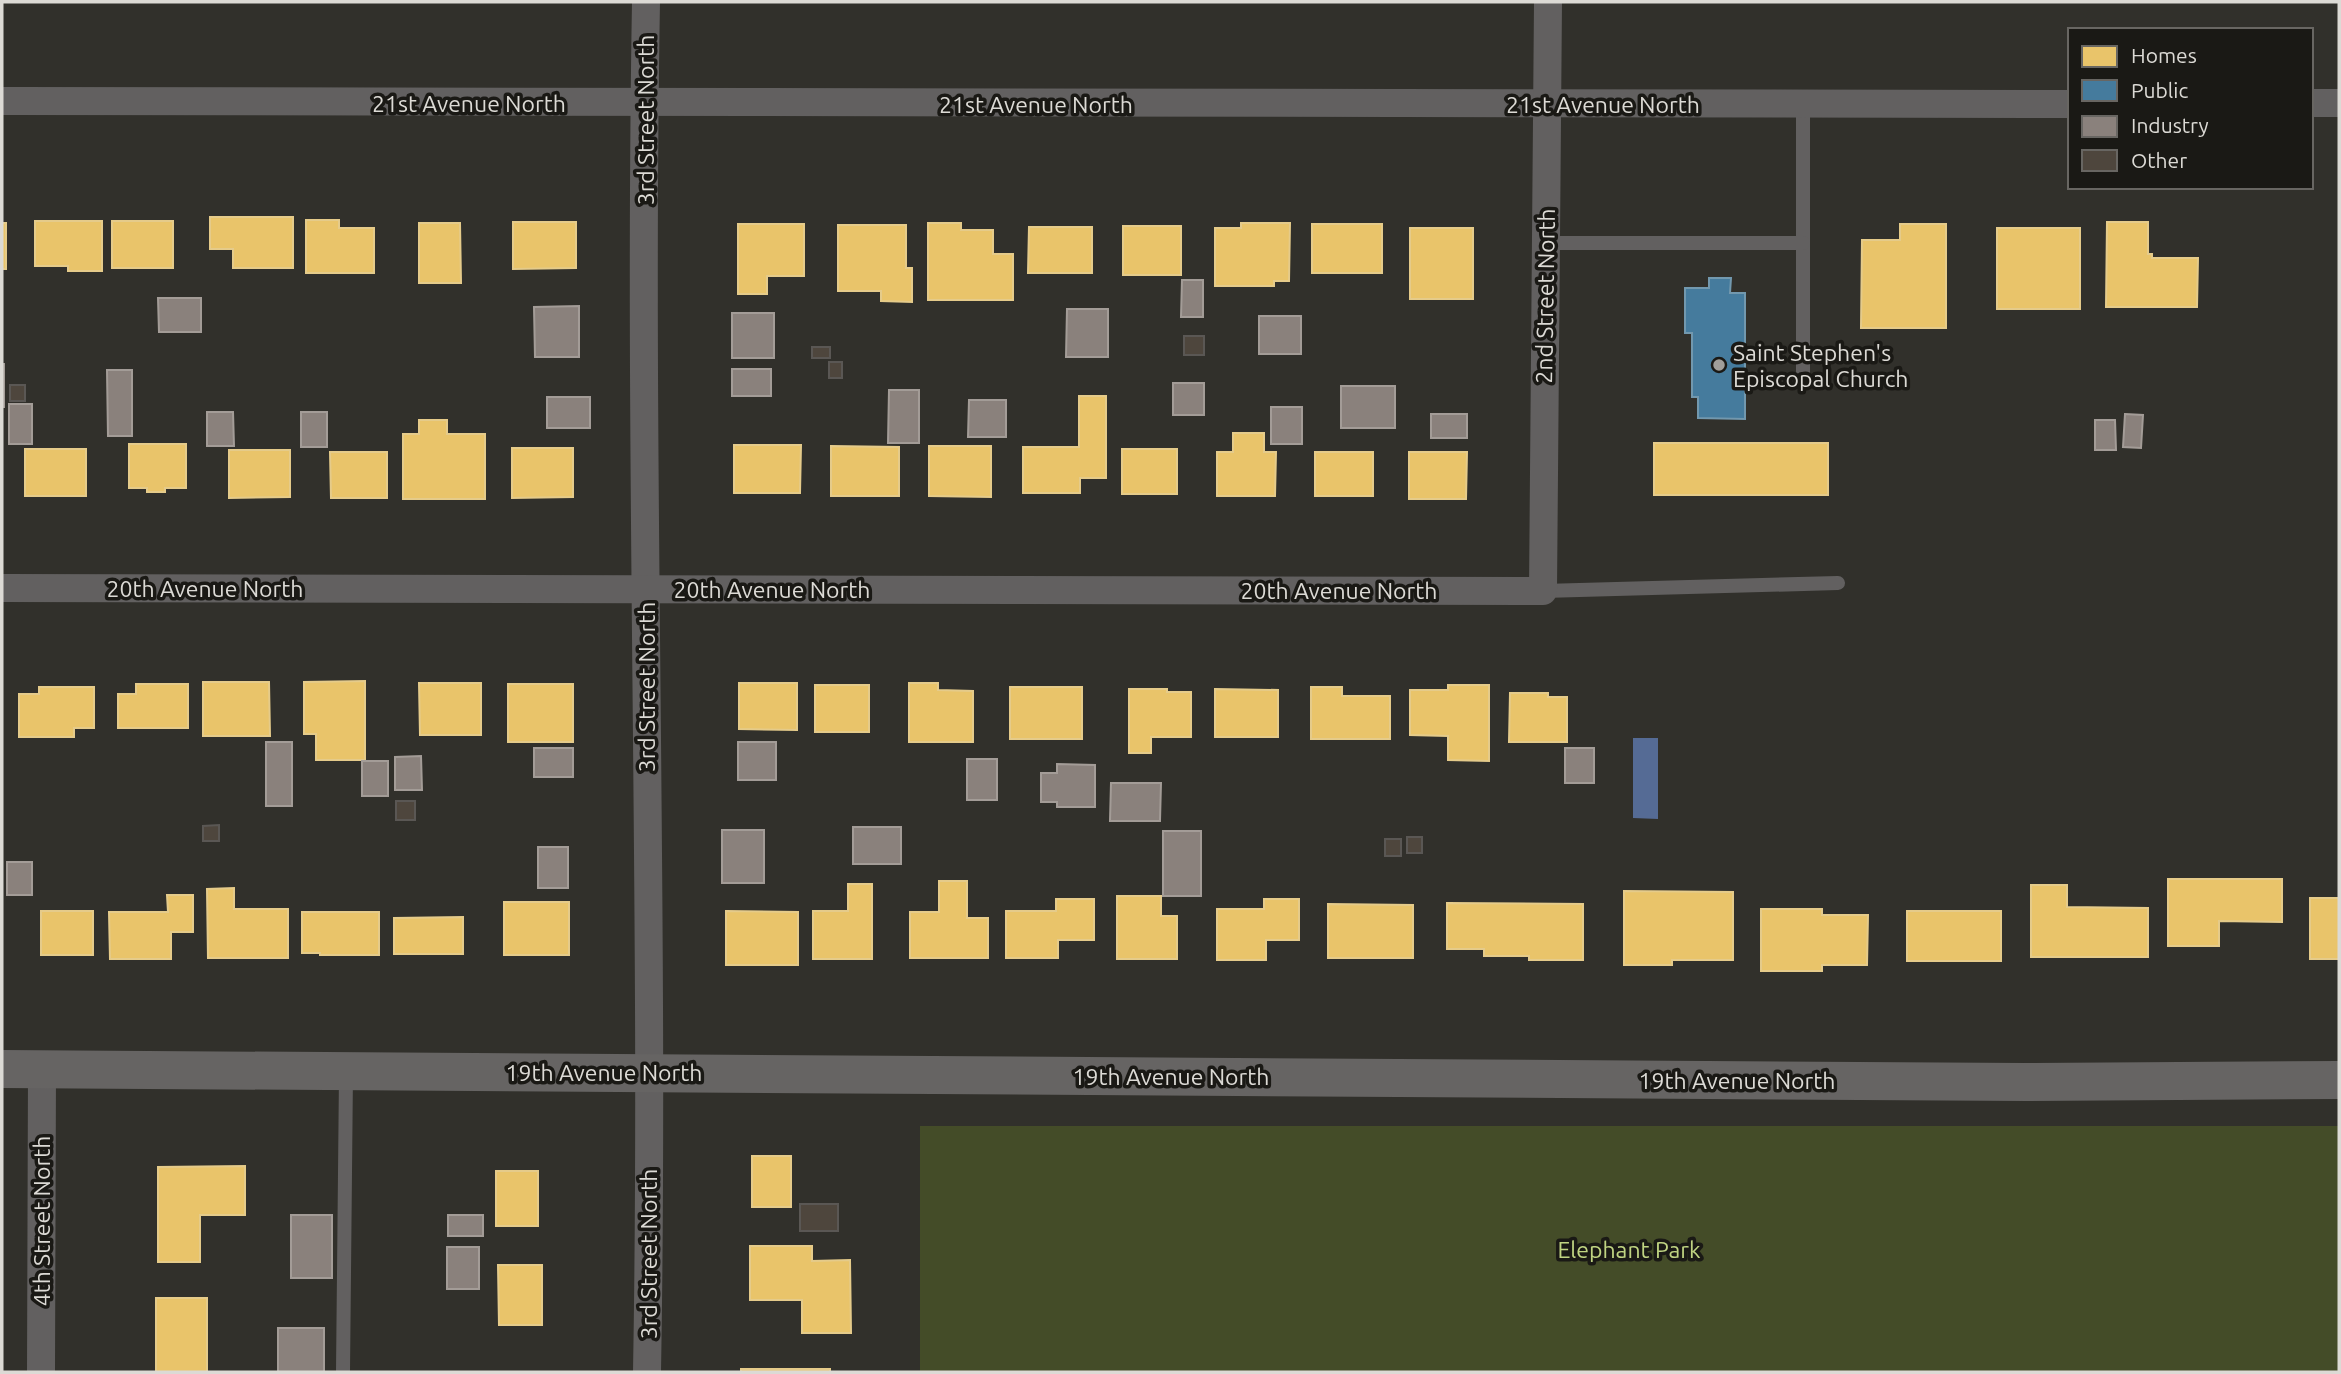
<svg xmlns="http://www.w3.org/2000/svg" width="2341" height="1374" font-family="Ubuntu,sans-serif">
<rect width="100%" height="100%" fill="#31302b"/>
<rect fill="#444c28" x="920" y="1126" width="1419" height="246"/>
<path fill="#556b95" d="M 1633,738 L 1658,738 L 1658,819 L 1633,818 Z"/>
<g fill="#e9c46a" stroke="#e5cb8a" stroke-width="2">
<path d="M 210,217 L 293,217 L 293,268 L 233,268 L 233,249 L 210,249 Z"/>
<path d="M 306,220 L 339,220 L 339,228 L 374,228 L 374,273 L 306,273 Z"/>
<path d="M 35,221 L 102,221 L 102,271 L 68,271 L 68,266 L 35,266 Z"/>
<rect x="112" y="221" width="61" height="47"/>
<path d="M 513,222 L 576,222 L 576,268 L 513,269 Z"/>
<path d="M 2107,222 L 2148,222 L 2148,254 L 2152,254 L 2152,258 L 2198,258 L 2197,307 L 2106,307 Z"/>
<rect x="2" y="223" width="4" height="46"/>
<path d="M 419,223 L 460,223 L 461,283 L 419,283 Z"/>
<path d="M 928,223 L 961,223 L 961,230 L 993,230 L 993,254 L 1013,254 L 1013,300 L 928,300 Z"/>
<path d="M 1241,223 L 1290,223 L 1289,281 L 1274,281 L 1274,286 L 1215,286 L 1215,228 L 1241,228 Z"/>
<path d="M 738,224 L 804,224 L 804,276 L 767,276 L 767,294 L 738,294 Z"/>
<rect x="1312" y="224" width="70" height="49"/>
<path d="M 1900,224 L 1946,224 L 1946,328 L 1861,328 L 1862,240 L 1900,240 Z"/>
<path d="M 838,225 L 906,225 L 906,268 L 912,268 L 912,302 L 881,301 L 881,291 L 838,291 Z"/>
<rect x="1123" y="226" width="58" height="49"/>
<path d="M 1029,227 L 1092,227 L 1092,273 L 1028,273 Z"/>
<rect x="1410" y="228" width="63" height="71"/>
<rect x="1997" y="228" width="83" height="81"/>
<path d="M 1079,396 L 1106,396 L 1106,478 L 1080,478 L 1080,493 L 1023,493 L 1023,447 L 1079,447 Z"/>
<path d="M 419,420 L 447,420 L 447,434 L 485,434 L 485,499 L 403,499 L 403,434 L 419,434 Z"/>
<path d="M 1233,433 L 1264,433 L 1264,452 L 1276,452 L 1275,496 L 1217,496 L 1217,452 L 1233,452 Z"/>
<rect x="1654" y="443" width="174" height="52"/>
<path d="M 129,444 L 186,444 L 186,488 L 165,488 L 165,492 L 147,492 L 147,488 L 129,488 Z"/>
<path d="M 734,445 L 801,445 L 800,493 L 734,493 Z"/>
<path d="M 831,446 L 899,447 L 899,496 L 831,496 Z"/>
<path d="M 929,446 L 991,446 L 991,497 L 929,496 Z"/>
<path d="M 512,448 L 573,448 L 573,497 L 512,498 Z"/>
<rect x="25" y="449" width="61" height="47"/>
<rect x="1122" y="449" width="55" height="45"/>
<path d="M 229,450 L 290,450 L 290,497 L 229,498 Z"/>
<path d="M 330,452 L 387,452 L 387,498 L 331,498 Z"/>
<rect x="1315" y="452" width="58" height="44"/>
<path d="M 1409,452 L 1467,452 L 1466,499 L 1409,499 Z"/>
<path d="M 365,681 L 365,760 L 316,760 L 316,734 L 304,734 L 304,682 Z"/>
<path d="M 203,682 L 269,682 L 270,736 L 203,736 Z"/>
<path d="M 419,683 L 481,683 L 481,735 L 420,735 Z"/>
<path d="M 739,683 L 797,683 L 797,730 L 739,729 Z"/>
<path d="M 909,683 L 938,683 L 938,690 L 973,691 L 973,742 L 909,742 Z"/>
<path d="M 136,684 L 188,684 L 188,728 L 118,728 L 118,694 L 136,694 Z"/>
<rect x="508" y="684" width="65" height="58"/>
<rect x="815" y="685" width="54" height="47"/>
<path d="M 1448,685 L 1489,685 L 1489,761 L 1448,760 L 1448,736 L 1410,735 L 1410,690 L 1448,690 Z"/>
<path d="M 39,687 L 94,687 L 94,728 L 74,728 L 74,737 L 19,737 L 19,694 L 39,694 Z"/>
<rect x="1010" y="687" width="72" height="52"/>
<path d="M 1311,687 L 1342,687 L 1342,696 L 1390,696 L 1390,739 L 1311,739 Z"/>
<path d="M 1129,689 L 1167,689 L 1167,692 L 1191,692 L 1191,737 L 1151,737 L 1151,753 L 1129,753 Z"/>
<path d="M 1215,689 L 1278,690 L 1278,737 L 1215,737 Z"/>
<path d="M 1510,693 L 1548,693 L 1548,697 L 1567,697 L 1567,742 L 1509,742 Z"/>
<path d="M 2168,879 L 2282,879 L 2282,922 L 2219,921 L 2219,946 L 2168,946 Z"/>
<path d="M 939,881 L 967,881 L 967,918 L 988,918 L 988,958 L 910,958 L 910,912 L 939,912 Z"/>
<path d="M 848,884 L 872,884 L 872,959 L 813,959 L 813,911 L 848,911 Z"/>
<path d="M 2031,885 L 2067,885 L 2067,907 L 2148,908 L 2148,957 L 2031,957 Z"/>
<path d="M 234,888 L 234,909 L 288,909 L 288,958 L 208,958 L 207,889 Z"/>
<path d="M 1624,891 L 1733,892 L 1733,960 L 1672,960 L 1672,965 L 1624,965 Z"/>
<path d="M 167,895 L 193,895 L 193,932 L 171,932 L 171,959 L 110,959 L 109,912 L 168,912 Z"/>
<path d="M 1117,896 L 1161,896 L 1161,916 L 1177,916 L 1177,959 L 1117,959 Z"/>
<rect x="2310" y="898" width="29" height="61"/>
<path d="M 1056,899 L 1094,899 L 1094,940 L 1058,940 L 1058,958 L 1006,958 L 1006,911 L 1056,911 Z"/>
<path d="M 1264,899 L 1299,899 L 1299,940 L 1266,940 L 1266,960 L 1217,960 L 1217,909 L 1264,909 Z"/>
<rect x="504" y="902" width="65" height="53"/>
<path d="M 1447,903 L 1583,904 L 1583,960 L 1529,960 L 1529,956 L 1484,956 L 1484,949 L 1447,949 Z"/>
<path d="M 1328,904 L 1413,905 L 1413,958 L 1328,958 Z"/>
<path d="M 1761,909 L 1822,909 L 1822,915 L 1868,915 L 1867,965 L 1822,965 L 1822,971 L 1761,971 Z"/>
<rect x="41" y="911" width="52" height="44"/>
<path d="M 726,911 L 798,912 L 798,965 L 726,965 Z"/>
<rect x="1907" y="911" width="94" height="50"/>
<path d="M 302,912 L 379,912 L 379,955 L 320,955 L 320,953 L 302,953 Z"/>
<path d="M 463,917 L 463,954 L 394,954 L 394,918 Z"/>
<rect x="752" y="1156" width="39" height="51"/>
<path d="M 245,1166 L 245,1215 L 200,1215 L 200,1262 L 158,1262 L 158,1167 Z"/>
<rect x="496" y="1171" width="42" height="55"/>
<path d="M 750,1246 L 812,1246 L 812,1261 L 850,1260 L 851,1333 L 802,1333 L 802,1300 L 750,1300 Z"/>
<path d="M 498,1265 L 542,1265 L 542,1325 L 499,1325 Z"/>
<rect x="156" y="1298" width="51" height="74"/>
<rect x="741" y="1369" width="89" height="3"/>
</g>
<path fill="#457b9d" stroke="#7298ae" stroke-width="2" d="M 1709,278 L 1731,278 L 1730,293 L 1745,293 L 1745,419 L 1698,418 L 1698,397 L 1692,397 L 1692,333 L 1685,333 L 1685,288 L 1709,288 Z"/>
<g fill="#8a817c" stroke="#a39c97" stroke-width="2">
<path d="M 1182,280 L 1203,280 L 1203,317 L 1181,317 Z"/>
<path d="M 158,298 L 201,298 L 201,332 L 159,332 Z"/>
<path d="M 579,306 L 579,357 L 535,357 L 534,307 Z"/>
<path d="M 1067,309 L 1108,309 L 1108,357 L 1066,357 Z"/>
<rect x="732" y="313" width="42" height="45"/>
<rect x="1259" y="316" width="42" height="38"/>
<rect x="2" y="364" width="2" height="43"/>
<rect x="732" y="369" width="39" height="27"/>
<path d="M 107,370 L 132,370 L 132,436 L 108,436 Z"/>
<rect x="1173" y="383" width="31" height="32"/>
<rect x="1341" y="386" width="54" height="42"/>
<path d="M 889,390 L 919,390 L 919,443 L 888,443 Z"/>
<rect x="547" y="397" width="43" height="31"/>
<path d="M 969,400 L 1006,400 L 1006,437 L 968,437 Z"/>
<rect x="9" y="404" width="23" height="40"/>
<rect x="1271" y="407" width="31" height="37"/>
<path d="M 207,412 L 233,412 L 234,446 L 207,446 Z"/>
<rect x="301" y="412" width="26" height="35"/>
<rect x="1431" y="414" width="36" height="24"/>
<path d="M 2125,414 L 2143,415 L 2141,448 L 2123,447 Z"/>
<path d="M 2095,420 L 2115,420 L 2116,450 L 2095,450 Z"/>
<rect x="266" y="742" width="26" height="64"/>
<rect x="738" y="742" width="38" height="38"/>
<rect x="534" y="748" width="39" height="29"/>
<rect x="1565" y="748" width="29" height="35"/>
<path d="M 421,756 L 422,790 L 395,790 L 395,757 Z"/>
<rect x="967" y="759" width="30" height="41"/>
<rect x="362" y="761" width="26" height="35"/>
<path d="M 1057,764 L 1095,765 L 1095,807 L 1057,807 L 1057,802 L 1041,802 L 1041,773 L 1057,773 Z"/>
<path d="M 1111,783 L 1161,783 L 1160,821 L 1110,821 Z"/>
<rect x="853" y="827" width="48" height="37"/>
<rect x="722" y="830" width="42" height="53"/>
<rect x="1163" y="831" width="38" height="65"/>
<rect x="538" y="847" width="30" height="41"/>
<rect x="7" y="862" width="25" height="33"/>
<rect x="291" y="1215" width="41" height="63"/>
<rect x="448" y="1215" width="35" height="21"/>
<rect x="447" y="1247" width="32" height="42"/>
<rect x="278" y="1328" width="46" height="44"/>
</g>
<g fill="#4e463d" stroke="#5a5754" stroke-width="2">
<rect x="1184" y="336" width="20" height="19"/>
<rect x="812" y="347" width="18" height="11"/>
<rect x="829" y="362" width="13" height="16"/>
<rect x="10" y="385" width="15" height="16"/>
<rect x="396" y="801" width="19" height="19"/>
<path d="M 219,825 L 219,841 L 203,841 L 203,826 Z"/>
<rect x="1407" y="837" width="15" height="16"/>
<rect x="1385" y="839" width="16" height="17"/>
<rect x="800" y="1204" width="38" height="27"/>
</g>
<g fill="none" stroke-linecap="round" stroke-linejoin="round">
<g stroke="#626060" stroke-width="14">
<path d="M 1803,104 L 1803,383"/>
<path d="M 1545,243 L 1803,243"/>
<path d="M 1543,591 L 1838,583"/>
<path d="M 343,1372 L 346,1073"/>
</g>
<g stroke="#626060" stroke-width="28">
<path d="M 646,2 C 638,459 655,916 647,1372"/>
<path d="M 2,101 L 2070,104"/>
<path d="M 2311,103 L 2339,103"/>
<path d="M 2,588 L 1543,591 L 1548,2"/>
<path d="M 41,1372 L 42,1070"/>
</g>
<path stroke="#666463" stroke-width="38" d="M 2,1069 L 2024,1082 L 2339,1080"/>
</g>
<circle fill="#a09e9a" stroke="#1a1915" stroke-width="2.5" cx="1719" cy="365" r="7"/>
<g text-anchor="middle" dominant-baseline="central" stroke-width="7" stroke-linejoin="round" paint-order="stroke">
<g font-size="23" fill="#dcdad5" stroke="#1a1915">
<text x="469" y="103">21st Avenue North</text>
<text x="1036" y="104">21st Avenue North</text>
<text x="1603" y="104">21st Avenue North</text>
<text transform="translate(645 120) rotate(-90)">3rd Street North</text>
<text transform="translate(1545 296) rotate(-89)">2nd Street North</text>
<text x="205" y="588">20th Avenue North</text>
<text x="772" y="589">20th Avenue North</text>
<text x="1339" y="590">20th Avenue North</text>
<text transform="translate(646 687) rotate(-90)">3rd Street North</text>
<text x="604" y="1072">19th Avenue North</text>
<text x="1171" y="1076">19th Avenue North</text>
<text x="1737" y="1080">19th Avenue North</text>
<text transform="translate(41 1221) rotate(-90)">4th Street North</text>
<text transform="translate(648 1254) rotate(-90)">3rd Street North</text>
</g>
<g font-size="23" fill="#dcdad5" stroke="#1a1915" text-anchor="start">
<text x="1733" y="352">Saint Stephen's<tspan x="1733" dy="26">Episcopal Church</tspan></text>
</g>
<g font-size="23" fill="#c0d482" stroke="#1a1915">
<text x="1629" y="1249">Elephant Park</text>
</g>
</g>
<rect width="2341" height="1374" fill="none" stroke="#dcdad5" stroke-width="7"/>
<rect x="2068" y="28" width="245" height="161" fill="#1a1915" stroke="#686662" stroke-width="2"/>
<rect x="2082" y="46" width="35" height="21" fill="#e9c46a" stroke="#686662" stroke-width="2"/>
<text x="2131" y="63" font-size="21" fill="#dcdad5">Homes</text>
<rect x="2082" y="80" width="35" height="21" fill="#457b9d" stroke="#686662" stroke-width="2"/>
<text x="2131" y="98" font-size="21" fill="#dcdad5">Public</text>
<rect x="2082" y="116" width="35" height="21" fill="#8a817c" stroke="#686662" stroke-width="2"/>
<text x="2131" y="133" font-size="21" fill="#dcdad5">Industry</text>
<rect x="2082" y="150" width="35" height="21" fill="#4e463d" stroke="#686662" stroke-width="2"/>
<text x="2131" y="168" font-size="21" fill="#dcdad5">Other</text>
</svg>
